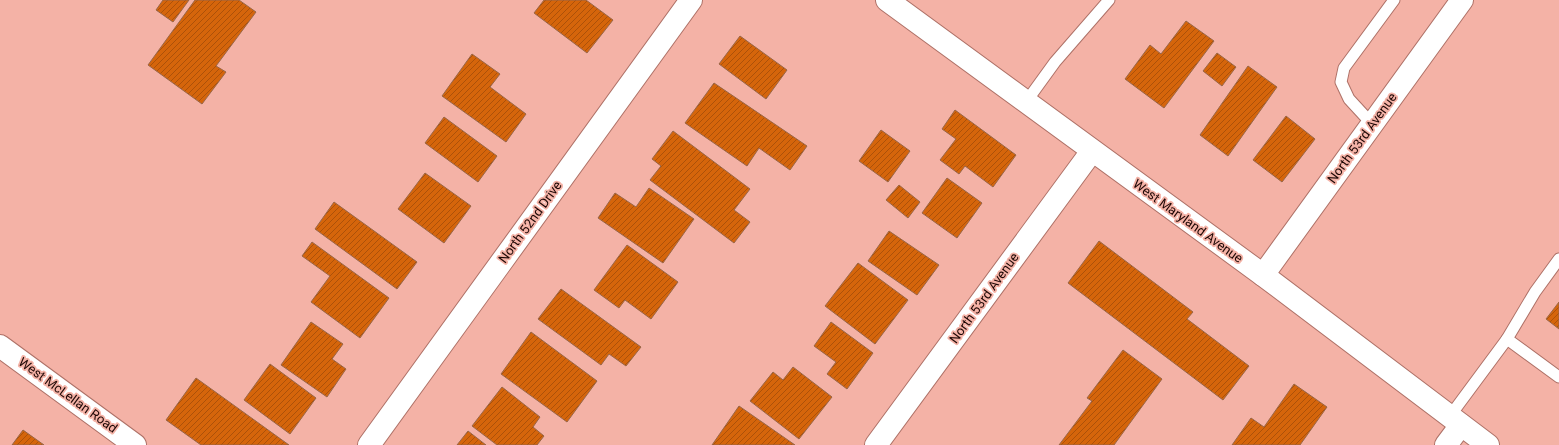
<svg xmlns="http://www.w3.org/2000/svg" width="1559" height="445" font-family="Roboto,sans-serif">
<defs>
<pattern id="building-hatch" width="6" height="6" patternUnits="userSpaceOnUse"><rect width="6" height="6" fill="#d5650b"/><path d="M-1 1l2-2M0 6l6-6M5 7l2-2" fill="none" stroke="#ac5109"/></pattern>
</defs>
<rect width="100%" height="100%" fill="#f4b2a6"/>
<g fill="url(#building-hatch)" stroke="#996648">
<path d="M 163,0 L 189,0 L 173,22 L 156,10 Z"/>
<path d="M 195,0 L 239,0 L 256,12 L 216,66 L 226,72 L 202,104 L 148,65 Z"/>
<path d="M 544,0 L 586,0 L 613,20 L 587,53 L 534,13 Z"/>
<path d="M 1186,21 L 1214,41 L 1164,108 L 1125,79 L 1150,45 L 1161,54 Z"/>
<path d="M 740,36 L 787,70 L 766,99 L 719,64 Z"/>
<path d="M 1217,53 L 1236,67 L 1222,86 L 1203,71 Z"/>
<path d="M 472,54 L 500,74 L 490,87 L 526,114 L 506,142 L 442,96 Z"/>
<path d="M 1248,66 L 1277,87 L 1228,156 L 1200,135 Z"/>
<path d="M 714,83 L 807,146 L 790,170 L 759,148 L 747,166 L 685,123 Z"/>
<path d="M 955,110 L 1016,155 L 993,187 L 965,166 L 959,174 L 940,160 L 956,139 L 942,129 Z"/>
<path d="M 1286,116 L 1315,139 L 1282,182 L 1253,160 Z"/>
<path d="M 444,117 L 497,156 L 478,182 L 425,143 Z"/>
<path d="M 881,130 L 910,151 L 888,182 L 859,161 Z"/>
<path d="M 673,131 L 750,189 L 734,210 L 750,222 L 734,243 L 650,180 L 661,166 L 652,159 Z"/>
<path d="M 425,173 L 471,206 L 444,243 L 398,209 Z"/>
<path d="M 947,178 L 982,203 L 957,238 L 922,213 Z"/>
<path d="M 899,185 L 920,202 L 908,218 L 886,200 Z"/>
<path d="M 649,188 L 694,219 L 663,263 L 598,218 L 615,193 L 636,207 Z"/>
<path d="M 334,202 L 417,262 L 397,289 L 315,229 Z"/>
<path d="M 889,231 L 939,265 L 917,295 L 868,261 Z"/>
<path d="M 1099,241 L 1193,312 L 1187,319 L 1249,366 L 1223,400 L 1068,283 Z"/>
<path d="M 312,242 L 389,298 L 360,338 L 311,302 L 330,276 L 302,256 Z"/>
<path d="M 627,245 L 678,282 L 651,319 L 625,300 L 619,308 L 594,290 Z"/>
<path d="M 858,263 L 908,300 L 875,344 L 825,306 Z"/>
<path d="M 561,289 L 641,347 L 626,366 L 609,354 L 601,365 L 538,319 Z"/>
<path d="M 1559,302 L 1559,329 L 1546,319 Z"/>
<path d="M 311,322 L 343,344 L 332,359 L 346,369 L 327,397 L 281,365 Z"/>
<path d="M 831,322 L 873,353 L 847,389 L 827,374 L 836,362 L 814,346 Z"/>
<path d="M 531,332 L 597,381 L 567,422 L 501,374 Z"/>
<path d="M 1123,350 L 1162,379 L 1114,445 L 1059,445 L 1092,401 L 1087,398 Z"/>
<path d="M 270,364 L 316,398 L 290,434 L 244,400 Z"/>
<path d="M 793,367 L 832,397 L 799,439 L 750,401 L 773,372 L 783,380 Z"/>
<path d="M 196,378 L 289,445 L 201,445 L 166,420 Z"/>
<path d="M 1294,384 L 1327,407 L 1300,445 L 1232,445 L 1251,418 L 1264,427 Z"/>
<path d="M 502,387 L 540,417 L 533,427 L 544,436 L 537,445 L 497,445 L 472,426 Z"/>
<path d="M 739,406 L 795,445 L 712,445 Z"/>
<path d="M 23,430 L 44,445 L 12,445 Z"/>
<path d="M 468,431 L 486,445 L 457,445 Z"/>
</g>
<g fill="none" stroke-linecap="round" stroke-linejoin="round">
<g stroke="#ae7167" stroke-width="13">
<g id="service">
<path d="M 1026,102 L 1055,62 L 1109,0"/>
<path d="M 1372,124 L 1349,99 L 1341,82 L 1344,68 L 1394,0"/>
<path d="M 1507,339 L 1559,377"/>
<path d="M 1450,416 L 1507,339 L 1535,292 L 1559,259"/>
</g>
</g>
<g stroke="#ae7167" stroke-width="24">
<g id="minor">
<path d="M 1263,275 L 1462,0"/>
<path d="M 0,346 L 135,445"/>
<path d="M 369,445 L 691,0"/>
<path d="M 876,445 L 1092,151"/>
<path d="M 1446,445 L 1461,425"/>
</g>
</g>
<g stroke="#ae7167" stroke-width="24">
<path id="tertiary" d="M 887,0 L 1263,275 L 1488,445"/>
</g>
<use href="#service" stroke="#fff" stroke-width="11"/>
<use href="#minor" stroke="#fff" stroke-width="22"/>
<use href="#tertiary" stroke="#fff" stroke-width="22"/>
</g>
<g text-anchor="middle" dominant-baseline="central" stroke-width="3.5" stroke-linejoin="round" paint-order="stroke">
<g font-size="13" fill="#1d0705" stroke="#f4b2a6">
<text transform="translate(1362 138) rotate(-54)">North 53rd Avenue</text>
<text transform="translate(1188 221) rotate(36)">West Maryland Avenue</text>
<text transform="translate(530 222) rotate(-54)">North 52nd Drive</text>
<text transform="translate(984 298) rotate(-54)">North 53rd Avenue</text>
<text transform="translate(68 395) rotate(36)">West McLellan Road</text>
</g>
</g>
</svg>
